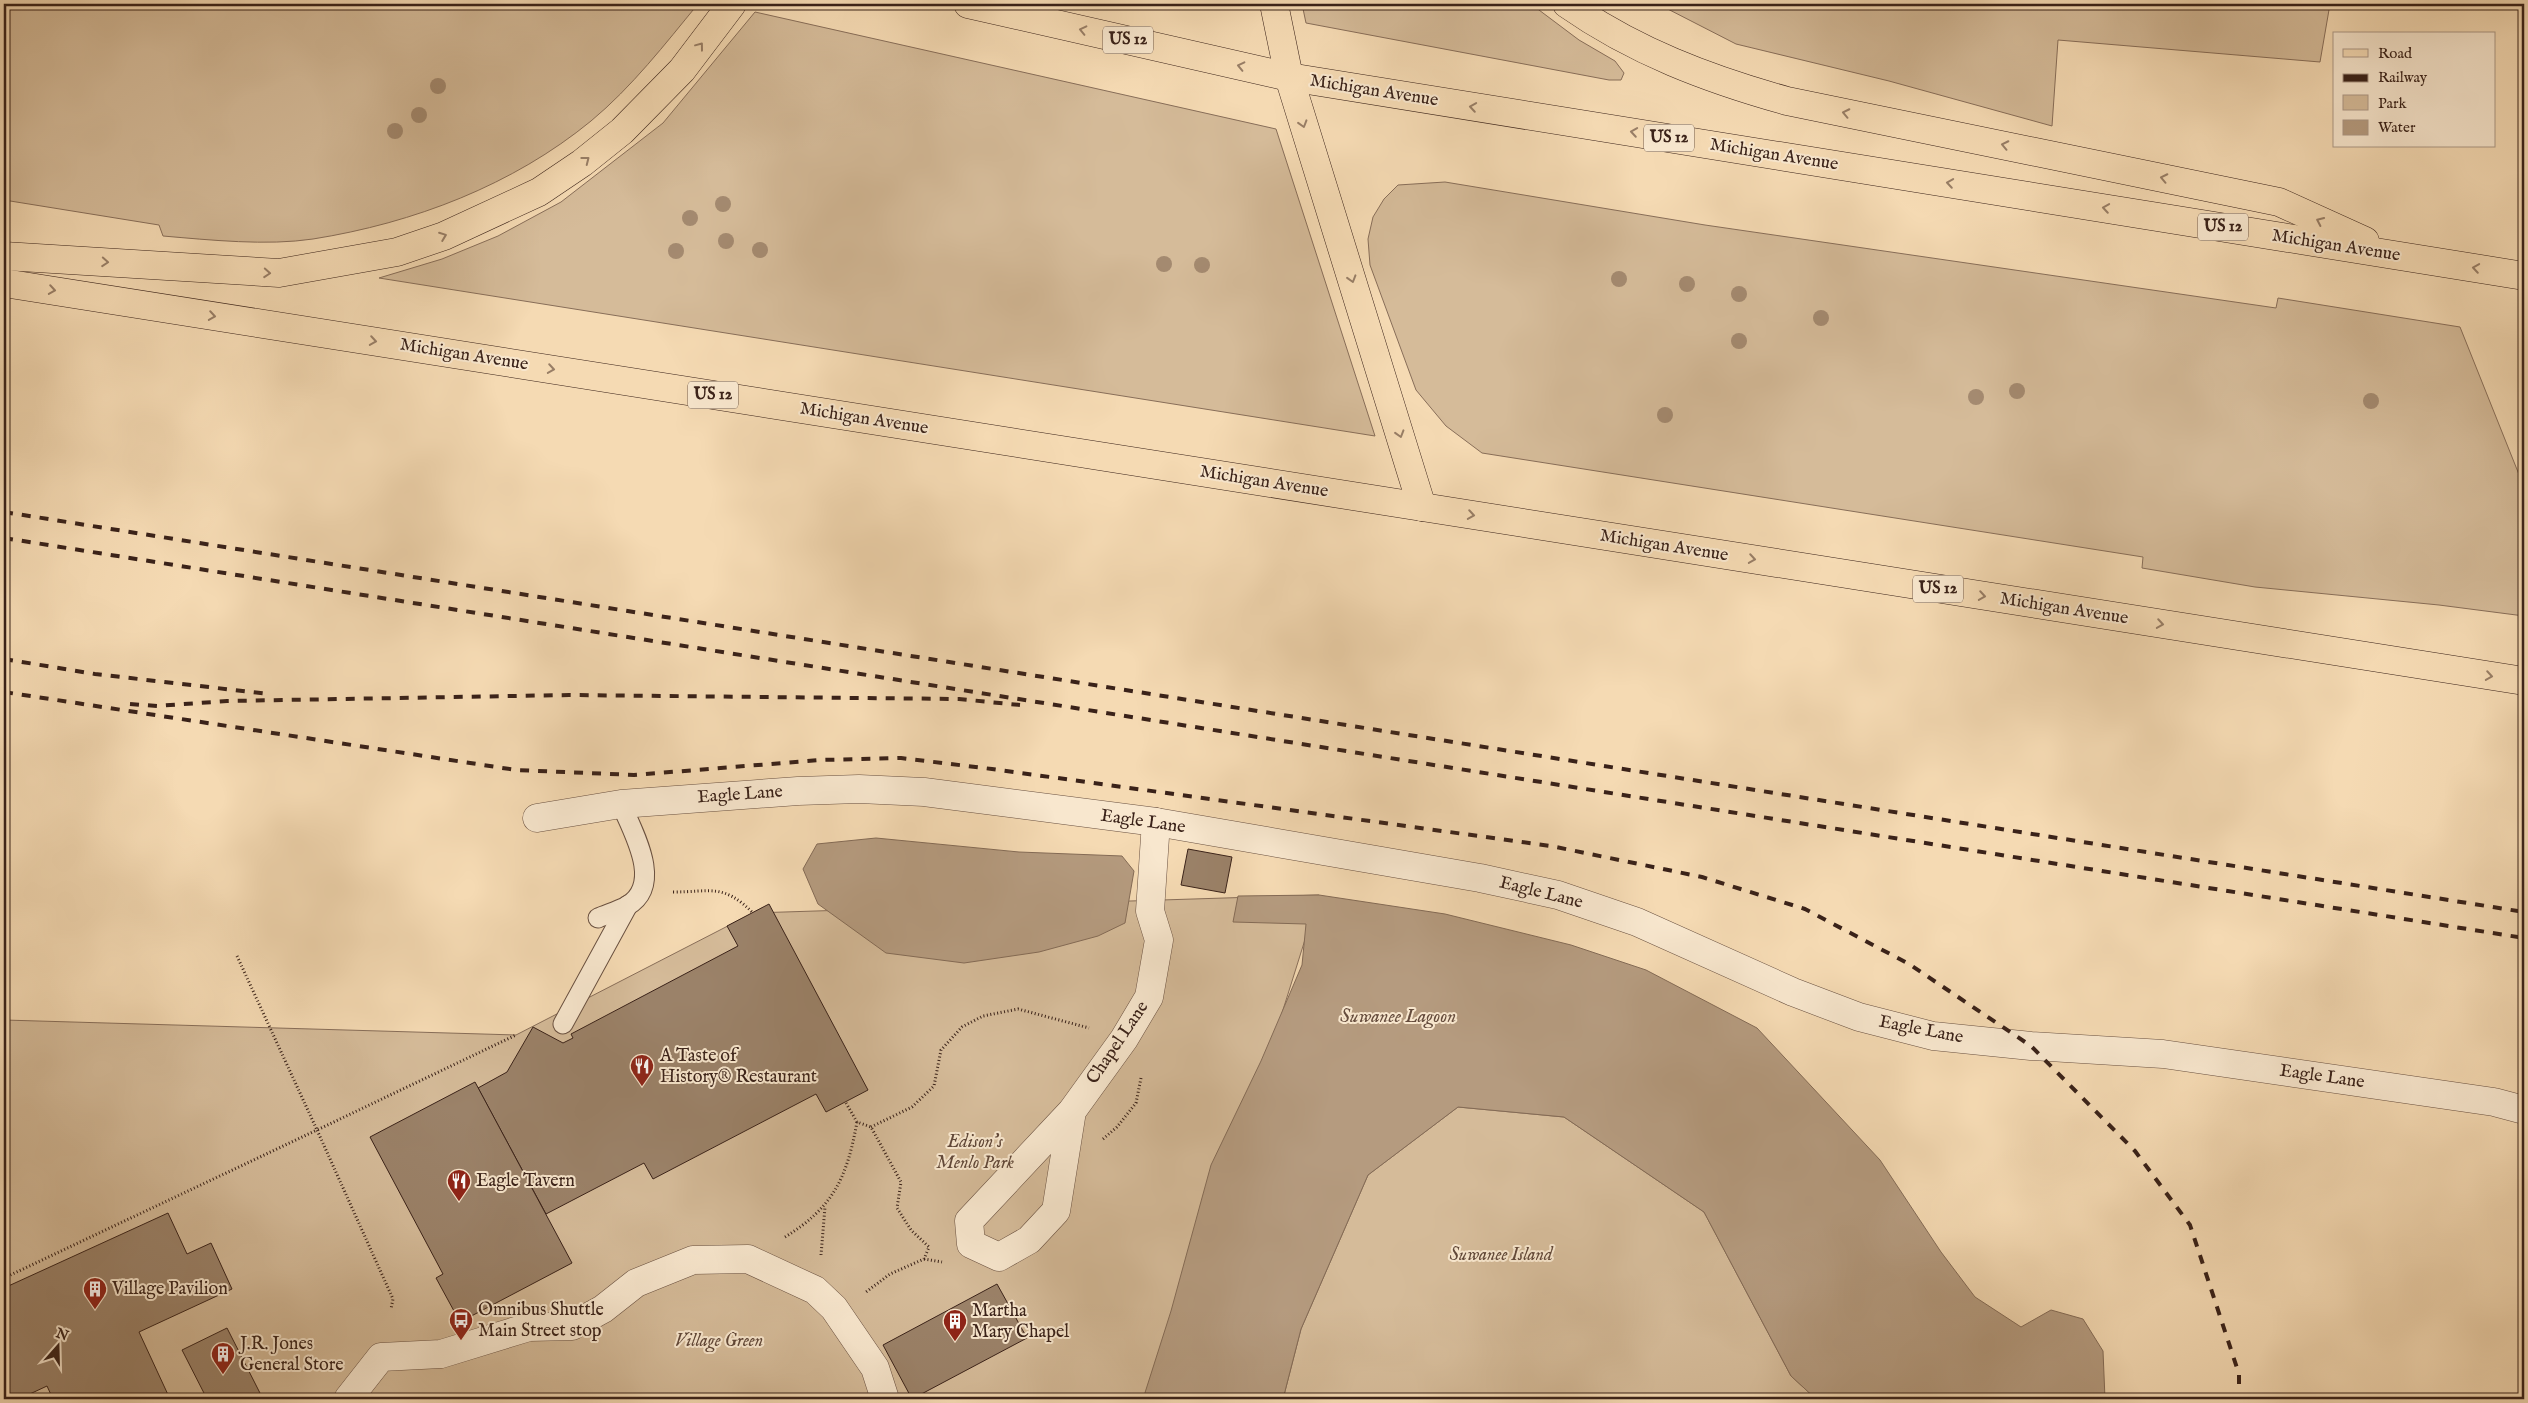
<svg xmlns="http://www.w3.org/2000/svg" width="2528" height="1403" font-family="'IM FELL English',serif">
<rect width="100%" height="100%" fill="#f5dab3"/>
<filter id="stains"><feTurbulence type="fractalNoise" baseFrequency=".004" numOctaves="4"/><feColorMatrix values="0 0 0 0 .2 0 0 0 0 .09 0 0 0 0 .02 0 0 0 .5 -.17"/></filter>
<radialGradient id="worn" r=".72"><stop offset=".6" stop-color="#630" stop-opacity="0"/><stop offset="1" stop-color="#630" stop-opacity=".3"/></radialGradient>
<g fill="#d5bb99" stroke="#886e59">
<path d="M 4,4 L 698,4 C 665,44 632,87 591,121 C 513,185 414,223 313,239 C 267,246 210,240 163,236 L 159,225 L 4,200 Z"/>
<path d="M 1302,4 L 1531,4 L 1579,40 L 1615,61 L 1624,73 L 1621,80 L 1609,80 L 1306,23 Z"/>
<path d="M 1658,4 L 2330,4 L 2320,62 L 2058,40 L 2052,126 L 1889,81 L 1736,44 Z"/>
<path d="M 755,12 L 1276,129 L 1375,436 L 379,278 L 442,259 L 498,236 L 561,202 L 663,123 Z"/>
<path d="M 1445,182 L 1705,225 L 2276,308 L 2278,298 L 2460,327 L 2524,487 L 2524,616 L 2439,605 L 2255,587 L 2142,568 L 2143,557 L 1482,453 L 1446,426 L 1416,390 L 1370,265 L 1368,239 L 1373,217 L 1384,199 L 1398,185 Z"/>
<path d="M 1319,895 L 1161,1399 L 4,1399 L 4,1020 L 516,1035 L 753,913 Z"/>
<path d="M 1458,1107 L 1564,1117 L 1704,1212 L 1791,1376 L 1816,1399 L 1283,1399 L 1301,1329 L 1368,1175 Z"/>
</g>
<g fill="#b59b7f" stroke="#846b56">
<path d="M 876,838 L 1019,852 L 1122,856 L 1134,871 L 1125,923 L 1098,936 L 1039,952 L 964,963 L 886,953 L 818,904 L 803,869 L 817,844 Z"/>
<path d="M 1319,895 L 1445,914 L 1571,945 L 1646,970 L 1757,1028 L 1880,1160 L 1941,1252 L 1975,1297 L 2021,1327 L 2051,1310 L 2083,1319 L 2103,1351 L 2105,1399 L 1816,1399 L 1791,1376 L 1704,1212 L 1564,1117 L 1458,1107 L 1368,1175 L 1301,1329 L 1283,1399 L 1143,1399 L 1171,1311 L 1211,1165 L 1261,1061 L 1302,965 L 1306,924 L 1233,922 L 1238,896 Z"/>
</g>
<g fill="#9b8269" stroke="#3a2219">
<path d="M 1188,849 L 1232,857 L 1225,893 L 1181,885 Z"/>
<path d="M 769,904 L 868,1090 L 826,1112 L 816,1094 L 653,1179 L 644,1163 L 546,1214 L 478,1088 L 507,1072 L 533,1027 L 563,1043 L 573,1038 L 571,1034 L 738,946 L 727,926 Z"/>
<path d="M 475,1082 L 572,1263 L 460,1322 L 436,1278 L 443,1274 L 370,1137 Z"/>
<path d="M 168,1213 L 187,1254 L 211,1243 L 232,1289 L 139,1332 L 170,1399 L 53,1399 L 47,1386 L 19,1399 L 4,1399 L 4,1288 Z"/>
<path d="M 997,1284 L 1027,1338 L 912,1399 L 883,1345 Z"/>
<path d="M 227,1328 L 263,1399 L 207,1399 L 182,1350 Z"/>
</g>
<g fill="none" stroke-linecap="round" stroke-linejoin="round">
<g stroke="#695040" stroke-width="21">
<g id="service">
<path d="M 598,918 C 607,914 618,911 627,906 C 664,885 633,832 621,804"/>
<path d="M 563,1024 L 628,905"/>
</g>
</g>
<g stroke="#695040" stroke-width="29">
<g id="minor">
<path d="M 537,818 L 621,804 L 798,791 L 859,789 L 924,792 L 1156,822 L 1480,878 L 1558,895 L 1637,922 L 1793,992 L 1859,1017 L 1933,1036 L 2031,1046 L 2163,1054 L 2494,1102 L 2524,1110"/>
<path d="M 1072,1111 L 1056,1211 L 1029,1240 L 999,1257 L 971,1244 L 969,1221 L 1072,1111 L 1124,1039 L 1149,997 L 1159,940 L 1150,911 L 1156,822"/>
<path d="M 348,1399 L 381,1357 L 441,1354 L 529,1327 L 572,1326 L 603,1309 L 636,1283 L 693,1260 L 748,1259 L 815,1290 L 834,1308 L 875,1368 L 885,1399"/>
</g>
</g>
<g stroke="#3a2219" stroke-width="29">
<g id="primary">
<path d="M 968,4 L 1289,77 L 2524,276"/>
<path d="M 1274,4 L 1289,77 L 1422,507"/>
<path d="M 1567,4 C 1634,51 1708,79 1787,101 L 2279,202 L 2365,241"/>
<path d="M 4,256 L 279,273 L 397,252 L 444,236 L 539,192 L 582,163 L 622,131 L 682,70 L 732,4"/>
<path d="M 4,283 L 2524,681"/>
</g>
</g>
<g stroke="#3a2219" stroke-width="3" stroke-dasharray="1 2.5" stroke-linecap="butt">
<path d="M 673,892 C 711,892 723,883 753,913"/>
<path d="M 237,956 L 317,1130 L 516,1035"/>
<path d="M 846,1103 L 857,1122 L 871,1127 L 901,1182 L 897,1208 L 911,1230 L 929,1247 L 924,1259 L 890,1274 L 866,1292"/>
<path d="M 871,1127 L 912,1107 L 934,1086 L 941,1050 L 962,1027 L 983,1016 L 1018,1009 L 1089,1028"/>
<path d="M 1103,1139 L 1117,1127 L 1136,1103 L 1141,1078"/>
<path d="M 785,1237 C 834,1207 847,1177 857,1122"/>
<path d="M 821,1255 L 825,1207"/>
<path d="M 924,1259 L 942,1262"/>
<path d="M 4,1278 L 317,1130 L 393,1299 L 391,1309"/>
</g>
<use href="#service" stroke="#f8e7ce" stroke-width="19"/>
<use href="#minor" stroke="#f8e7ce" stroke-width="28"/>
<use href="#primary" stroke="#f5dab3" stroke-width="28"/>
<g stroke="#3a2219" stroke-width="4" stroke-dasharray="9 9" stroke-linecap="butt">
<path d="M 4,512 L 2524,912"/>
<path d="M 4,538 L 2524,938"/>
<path d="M 4,659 L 95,674 L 269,694"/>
<path d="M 4,692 L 516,770 L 634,775 L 820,760 L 901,758 L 992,769 L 1551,846 L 1702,877 L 1805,909 L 1909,964 L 2031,1046 L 2135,1151 L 2190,1225 L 2239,1374 L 2239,1399"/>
<path d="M 130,704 L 157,706 L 227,701 L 569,695 L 959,699 L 1020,705"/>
</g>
</g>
<g fill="#a48a70">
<circle cx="438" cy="86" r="8"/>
<circle cx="419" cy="115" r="8"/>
<circle cx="395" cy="131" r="8"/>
<circle cx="723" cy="204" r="8"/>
<circle cx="690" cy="218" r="8"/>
<circle cx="726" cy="241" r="8"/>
<circle cx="760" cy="250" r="8"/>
<circle cx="676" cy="251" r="8"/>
<circle cx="1164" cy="264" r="8"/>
<circle cx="1202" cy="265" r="8"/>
<circle cx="1619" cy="279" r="8"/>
<circle cx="1687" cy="284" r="8"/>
<circle cx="1739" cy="294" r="8"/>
<circle cx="1821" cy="318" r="8"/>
<circle cx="1739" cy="341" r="8"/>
<circle cx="2017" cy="391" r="8"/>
<circle cx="1976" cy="397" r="8"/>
<circle cx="2371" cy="401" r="8"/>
<circle cx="1665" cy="415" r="8"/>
</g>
<defs><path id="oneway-chevron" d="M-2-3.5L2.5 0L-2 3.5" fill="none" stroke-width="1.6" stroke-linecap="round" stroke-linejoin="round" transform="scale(1.25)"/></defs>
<g stroke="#987e66">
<use href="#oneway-chevron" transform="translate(1083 30) rotate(-167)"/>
<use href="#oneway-chevron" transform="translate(700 46) rotate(-53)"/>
<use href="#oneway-chevron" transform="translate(1241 66) rotate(-167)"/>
<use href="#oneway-chevron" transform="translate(1473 107) rotate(-171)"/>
<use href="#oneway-chevron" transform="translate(1846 113) rotate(-168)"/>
<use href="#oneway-chevron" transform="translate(1303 124) rotate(73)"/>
<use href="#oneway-chevron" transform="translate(1634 132) rotate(-171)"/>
<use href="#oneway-chevron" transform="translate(2005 145) rotate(-168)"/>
<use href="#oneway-chevron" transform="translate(586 160) rotate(-38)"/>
<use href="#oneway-chevron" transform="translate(2164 178) rotate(-168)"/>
<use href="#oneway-chevron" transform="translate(1950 183) rotate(-171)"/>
<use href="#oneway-chevron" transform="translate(2106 208) rotate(-171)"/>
<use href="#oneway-chevron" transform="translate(2320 221) rotate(-155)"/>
<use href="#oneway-chevron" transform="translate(443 236) rotate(-21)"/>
<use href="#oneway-chevron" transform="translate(105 262) rotate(4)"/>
<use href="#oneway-chevron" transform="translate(2476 268) rotate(-171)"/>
<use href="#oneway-chevron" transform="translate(267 273) rotate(4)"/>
<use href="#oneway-chevron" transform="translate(1352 279) rotate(73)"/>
<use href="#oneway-chevron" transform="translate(52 290) rotate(9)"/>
<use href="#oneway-chevron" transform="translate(212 316) rotate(9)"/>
<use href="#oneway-chevron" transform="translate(373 341) rotate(9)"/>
<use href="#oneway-chevron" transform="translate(551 369) rotate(9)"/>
<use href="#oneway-chevron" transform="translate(1400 434) rotate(73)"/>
<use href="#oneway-chevron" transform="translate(1471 515) rotate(9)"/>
<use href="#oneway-chevron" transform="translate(1752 559) rotate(9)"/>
<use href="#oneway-chevron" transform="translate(1982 596) rotate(9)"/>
<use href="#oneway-chevron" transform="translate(2160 624) rotate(9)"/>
<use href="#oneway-chevron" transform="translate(2489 676) rotate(9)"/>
</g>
<defs>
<g id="restaurant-pin" transform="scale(1.25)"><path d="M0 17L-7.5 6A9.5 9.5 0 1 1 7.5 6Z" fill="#8f2418" stroke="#f8e7ce"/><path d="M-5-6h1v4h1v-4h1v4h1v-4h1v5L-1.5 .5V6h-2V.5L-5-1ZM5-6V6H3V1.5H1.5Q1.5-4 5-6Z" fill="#fff"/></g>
<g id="building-pin" transform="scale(1.25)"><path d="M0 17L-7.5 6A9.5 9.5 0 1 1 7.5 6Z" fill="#8f2418" stroke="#f8e7ce"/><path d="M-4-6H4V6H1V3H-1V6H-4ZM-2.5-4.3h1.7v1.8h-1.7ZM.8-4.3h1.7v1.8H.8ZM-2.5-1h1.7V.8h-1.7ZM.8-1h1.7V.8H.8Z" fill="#fff"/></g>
<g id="bus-pin" transform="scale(1.25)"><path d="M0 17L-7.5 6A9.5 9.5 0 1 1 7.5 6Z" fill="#8f2418" stroke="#f8e7ce"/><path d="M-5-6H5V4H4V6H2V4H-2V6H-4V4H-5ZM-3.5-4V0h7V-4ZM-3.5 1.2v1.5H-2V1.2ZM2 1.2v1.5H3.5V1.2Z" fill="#fff"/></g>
</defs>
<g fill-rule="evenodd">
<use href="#restaurant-pin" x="642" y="1066"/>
<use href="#restaurant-pin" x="459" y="1181"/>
<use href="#building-pin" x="95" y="1289"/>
<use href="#bus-pin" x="461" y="1320"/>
<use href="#building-pin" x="955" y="1321"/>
<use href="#building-pin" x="223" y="1354"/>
</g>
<g text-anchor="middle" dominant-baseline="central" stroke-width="4" stroke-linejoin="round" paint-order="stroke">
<g fill="#f8e7ce" stroke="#735d4f" stroke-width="1">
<rect x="1103" y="26.5" width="50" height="27" rx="4"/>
<rect x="1644" y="124.5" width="50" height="27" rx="4"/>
<rect x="2198" y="213.5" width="50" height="27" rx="4"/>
<rect x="688" y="381.5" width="50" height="27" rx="4"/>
<rect x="1913" y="575.5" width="50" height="27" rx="4"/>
</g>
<g font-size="16" font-weight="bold" fill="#3a2219">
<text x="1128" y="40">US 12</text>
<text x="1669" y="138">US 12</text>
<text x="2223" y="227">US 12</text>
<text x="713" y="395">US 12</text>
<text x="1938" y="589">US 12</text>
</g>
<g font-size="18" fill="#3a2219" stroke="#f8e7ce">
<text transform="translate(1374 91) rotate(9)">Michigan Avenue</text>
<text transform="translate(1774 155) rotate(9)">Michigan Avenue</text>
<text transform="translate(2336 246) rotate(9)">Michigan Avenue</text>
<text transform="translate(464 355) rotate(9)">Michigan Avenue</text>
<text transform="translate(864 419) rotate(9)">Michigan Avenue</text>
<text transform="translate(1264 482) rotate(9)">Michigan Avenue</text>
<text transform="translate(1664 546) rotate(9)">Michigan Avenue</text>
<text transform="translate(2064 609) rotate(9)">Michigan Avenue</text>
<text transform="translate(740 795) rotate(-4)">Eagle Lane</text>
<text transform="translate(1143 822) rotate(8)">Eagle Lane</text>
<text transform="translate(1541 893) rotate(14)">Eagle Lane</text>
<text transform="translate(1921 1030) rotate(11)">Eagle Lane</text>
<text transform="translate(1118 1043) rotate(-56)">Chapel Lane</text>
<text transform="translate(2322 1077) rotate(8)">Eagle Lane</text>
</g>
<g font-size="18" fill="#3a2219" stroke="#f8e7ce" text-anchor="start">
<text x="660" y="1056">A Taste of<tspan x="660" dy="21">History® Restaurant</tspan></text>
<text x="476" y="1181">Eagle Tavern</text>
<text x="112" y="1289">Village Pavilion</text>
<text x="478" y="1310">Omnibus Shuttle<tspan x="478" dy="21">Main Street stop</tspan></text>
<text x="972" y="1311">Martha<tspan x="972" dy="21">Mary Chapel</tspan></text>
<text x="240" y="1344">J.R. Jones<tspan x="240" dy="21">General Store</tspan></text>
</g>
<g font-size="18" font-style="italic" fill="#614839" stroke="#f8e7ce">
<text x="975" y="1142">Edison's<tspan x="975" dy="21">Menlo Park</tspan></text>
<text x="1501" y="1255">Suwanee Island</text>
<text x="719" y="1341">Village Green</text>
</g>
<g font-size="19" font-style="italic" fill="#654c3d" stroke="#f8e7ce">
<text x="1398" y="1017">Suwanee Lagoon</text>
</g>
</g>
<rect width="2528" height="1403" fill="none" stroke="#f5dab3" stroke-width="20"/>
<rect x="5" y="5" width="2518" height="1393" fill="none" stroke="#3a2219" stroke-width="2.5"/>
<rect x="10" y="10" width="2508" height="1383" fill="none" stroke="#3a2219"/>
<rect x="2333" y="32" width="162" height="115" fill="#f8e7ce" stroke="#ac9886"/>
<rect x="2343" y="49" width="25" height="8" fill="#f5dab3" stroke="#ac9886"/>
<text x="2378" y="58" font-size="15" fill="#3a2219">Road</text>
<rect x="2343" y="74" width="25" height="8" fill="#3a2219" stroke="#ac9886"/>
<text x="2378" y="82" font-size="15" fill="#3a2219">Railway</text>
<rect x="2343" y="95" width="25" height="15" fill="#d5bb99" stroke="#ac9886"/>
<text x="2378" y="108" font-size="15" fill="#3a2219">Park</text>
<rect x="2343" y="120" width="25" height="15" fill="#b59b7f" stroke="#ac9886"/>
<text x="2378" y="132" font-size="15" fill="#3a2219">Water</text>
<g transform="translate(58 1346) rotate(20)" stroke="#f8e7ce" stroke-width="4" paint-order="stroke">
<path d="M0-4L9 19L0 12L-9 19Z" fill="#3a2219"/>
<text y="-8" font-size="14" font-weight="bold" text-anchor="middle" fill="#3a2219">N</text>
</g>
<rect width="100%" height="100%" filter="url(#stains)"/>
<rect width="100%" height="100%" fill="url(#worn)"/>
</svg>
